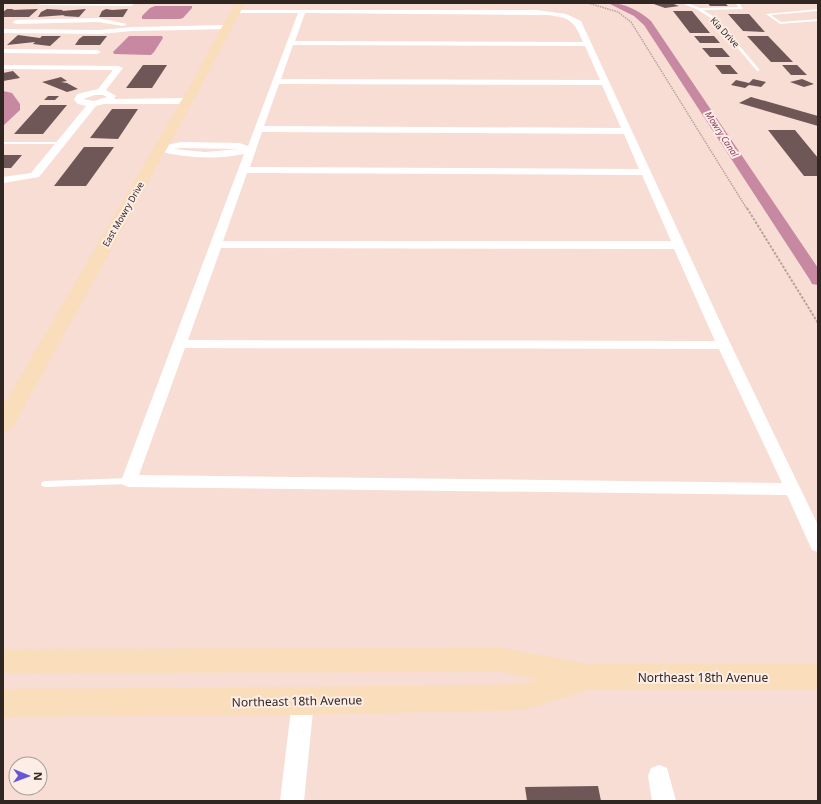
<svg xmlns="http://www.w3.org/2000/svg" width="821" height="804" font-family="'Noto Sans',sans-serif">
<rect width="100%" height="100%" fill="#f8ddd4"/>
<g fill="#c788a2">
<path d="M 155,6 L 192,6 L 192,8 L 183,18 L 180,19 L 142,19 L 142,16 L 150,8 Z"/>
<path d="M 129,36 L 162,36 L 163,38 L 154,52 L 151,55 L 114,54 L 113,52 Z"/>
<path d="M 3,91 L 12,93 L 20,104 L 20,110 L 3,126 Z"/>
</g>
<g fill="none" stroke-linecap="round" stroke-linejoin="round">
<path fill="#c788a2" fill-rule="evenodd" d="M 608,3 C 625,3 638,10 651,21 L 818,268 L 818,285 L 812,284 L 810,280 L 644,25 L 634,16 Z"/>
</g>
<g fill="#6f5758">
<path d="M 651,3 L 671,3 L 679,6 L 665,8 Z"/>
<path d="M 708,3 L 725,3 L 728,6 L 710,6 Z"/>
<path d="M 7,9 L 14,9 L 12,10 L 38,9 L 29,17 L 3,17 L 3,12 Z"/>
<path d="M 47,9 L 63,10 L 62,11 L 86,9 L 79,17 L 63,16 L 65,15 L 38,17 L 41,12 Z"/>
<path d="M 106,9 L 112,10 L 128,9 L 123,17 L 99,17 L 102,11 Z"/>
<path d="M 673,11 L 692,11 L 710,33 L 690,33 Z"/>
<path d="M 728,14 L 749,14 L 765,32 L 743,31 Z"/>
<path d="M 18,35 L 40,38 L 42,36 L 61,36 L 50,46 L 33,44 L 35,42 L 7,45 Z"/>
<path d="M 83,36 L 107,36 L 100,45 L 75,45 L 79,39 Z"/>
<path d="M 694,36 L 714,36 L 720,43 L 700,43 Z"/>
<path d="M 747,36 L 768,36 L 793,62 L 771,62 Z"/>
<path d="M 702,48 L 722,48 L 730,57 L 710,57 Z"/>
<path d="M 143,65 L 167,65 L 152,88 L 126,88 Z"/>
<path d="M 715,65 L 730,65 L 738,74 L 722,74 Z"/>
<path d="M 782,65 L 797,65 L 807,75 L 791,75 Z"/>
<path d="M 13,71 L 20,78 L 3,81 L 3,73 Z"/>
<path d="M 61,77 L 67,81 L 61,82 L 67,83 L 78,89 L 67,92 L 42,82 Z"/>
<path d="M 753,79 L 766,82 L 761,87 L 749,85 L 745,88 L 731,85 L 736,80 L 749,83 Z"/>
<path d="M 802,79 L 814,84 L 804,87 L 790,82 Z"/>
<path d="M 48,96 L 59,96 L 55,100 L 44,100 Z"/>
<path d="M 751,97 L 818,116 L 818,126 L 739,103 Z"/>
<path d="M 40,105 L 67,105 L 43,134 L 14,134 Z"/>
<path d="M 112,109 L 138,109 L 118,139 L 90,138 Z"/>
<path d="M 768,130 L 795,130 L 818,158 L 818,176 L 804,176 Z"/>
<path d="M 84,147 L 114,147 L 86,186 L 54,186 Z"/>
<path d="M 3,155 L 22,155 L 11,168 L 3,168 Z"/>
<path d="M 598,786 L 601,801 L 527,801 L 525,787 Z"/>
</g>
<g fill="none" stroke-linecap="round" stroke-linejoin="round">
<path stroke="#b8a29b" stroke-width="1.5" stroke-dasharray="1.5 1" stroke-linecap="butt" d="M 588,3 L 618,12 L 631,22 L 747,209"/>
<path stroke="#b8a29b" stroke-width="2" stroke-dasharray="2.5 1.5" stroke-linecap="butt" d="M 747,208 L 818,323"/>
<g fill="#fff" fill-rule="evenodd">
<path d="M 682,3 L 687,3 L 700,8 L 739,7 L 735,3 L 739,3 L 743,9 L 703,10 L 716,18 L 759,69 L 759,71 L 757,71 L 714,20 L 698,10 Z"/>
<path d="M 818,9 L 818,11 L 771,15 L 781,22 L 818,19 L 818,21 L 780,24 L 766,14 Z"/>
<path d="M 3,142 L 60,142 L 62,143 L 60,144 L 3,144 Z"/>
<path d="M 129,478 L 132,479 L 133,481 L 132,483 L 129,484 L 45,487 L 42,486 L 41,484 L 42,482 L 45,481 Z"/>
</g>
<g fill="#fff" fill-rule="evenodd">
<path d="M 37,3 L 134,3 L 134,4 L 131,6 L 40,5 Z"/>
<path d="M 234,10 L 537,10 L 566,14 L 581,21 L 731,345 L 818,525 L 818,552 L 812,550 L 787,495 L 129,487 L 123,485 L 121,481 L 244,154 C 215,160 186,158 157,151 L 155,149 L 157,147 L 181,142 L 239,143 L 248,146 L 298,13 L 236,13 L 233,11 ZM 305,13 L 548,15 C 571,18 574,21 583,42 L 295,41 ZM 293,45 L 585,46 L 600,80 L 281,79 ZM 279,84 L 602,85 L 621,128 L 264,126 ZM 262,132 L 624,134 L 639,169 L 250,167 ZM 181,148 L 238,149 L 239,149 L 205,152 L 174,149 ZM 247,173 L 642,175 L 671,241 L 223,241 ZM 221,248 L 674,249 L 715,341 L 188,340 ZM 185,348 L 719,349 L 782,483 L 139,475 Z"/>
<path d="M 98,18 L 127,24 L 123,26 L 98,22 L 16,24 L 12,22 L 16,20 Z"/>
<path d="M 228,25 L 231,25 L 231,29 L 132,31 L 100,34 L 3,33 L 3,29 L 100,30 L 132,27 Z"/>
<path d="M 3,49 L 97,50 L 101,52 L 97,54 L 3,53 Z"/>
<path d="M 3,65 L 119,66 L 123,68 L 106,90 L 116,96 L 114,99 L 187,98 L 191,101 L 187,104 L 104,104 L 96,106 L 39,177 L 3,183 L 3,177 L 31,173 L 86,106 L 78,104 L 74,100 L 77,94 L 98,89 L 113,70 L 3,69 ZM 95,95 L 103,95 L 107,97 L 94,101 L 83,99 Z"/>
<path d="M 303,691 L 311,694 L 314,701 L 304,801 L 280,801 L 292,701 L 295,694 Z"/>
<path d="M 659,765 L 667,768 L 676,801 L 652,801 L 648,776 L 651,768 Z"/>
</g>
<g fill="#faddbb" fill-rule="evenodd">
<path d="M 235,3 L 245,3 L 196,96 L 14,425 L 11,430 L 3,432 L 3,406 L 184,96 Z"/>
<path d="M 503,648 L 588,664 L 818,664 L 818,690 L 588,690 L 524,710 L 303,715 L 3,717 L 3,689 L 303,687 L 524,684 L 537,680 L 503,672 L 3,673 L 3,649 Z"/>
</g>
</g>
<g text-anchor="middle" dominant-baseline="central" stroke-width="4" stroke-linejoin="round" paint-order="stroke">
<g font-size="9" fill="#302622" stroke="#fdede7">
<text transform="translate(725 32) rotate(47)">Kia Drive</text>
<text transform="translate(123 214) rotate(-60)">East Mowry Drive</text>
</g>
<g font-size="9" font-style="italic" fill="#86395d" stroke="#fdede7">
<text transform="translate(722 134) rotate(57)">Mowry Canal</text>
</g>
<g font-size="12" fill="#302622" stroke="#fdede7">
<text x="703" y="677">Northeast 18th Avenue</text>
<text transform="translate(297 701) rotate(-1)">Northeast 18th Avenue</text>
</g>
</g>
<rect width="821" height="804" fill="none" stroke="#302622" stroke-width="8"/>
<g transform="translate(28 776) rotate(91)"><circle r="19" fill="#fdede7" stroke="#ab9d98"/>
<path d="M0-3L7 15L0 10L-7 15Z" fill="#6558d1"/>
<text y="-6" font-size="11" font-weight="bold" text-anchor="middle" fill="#302622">N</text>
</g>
</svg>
